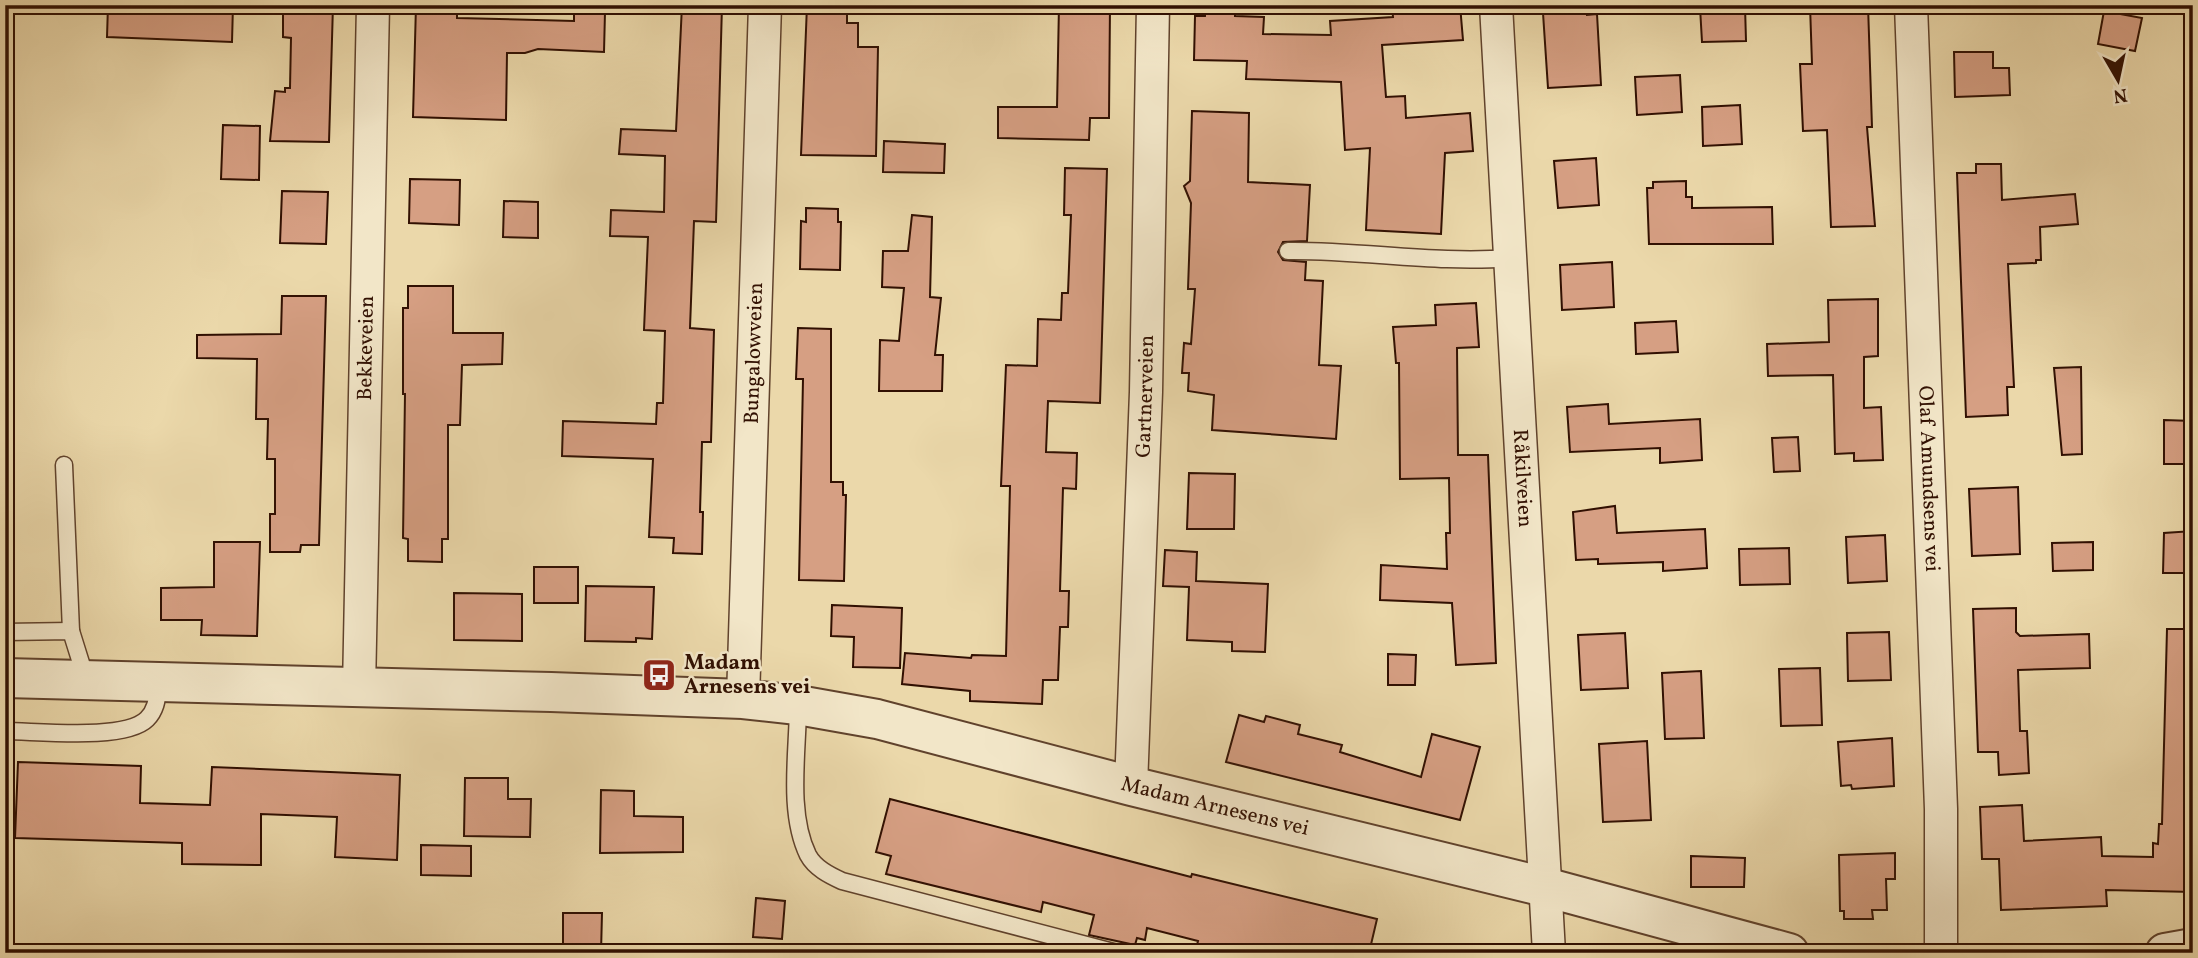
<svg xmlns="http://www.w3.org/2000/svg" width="2198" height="958" font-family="Vollkorn,serif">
<rect width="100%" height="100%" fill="#ebd8aa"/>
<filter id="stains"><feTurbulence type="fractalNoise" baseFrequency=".00286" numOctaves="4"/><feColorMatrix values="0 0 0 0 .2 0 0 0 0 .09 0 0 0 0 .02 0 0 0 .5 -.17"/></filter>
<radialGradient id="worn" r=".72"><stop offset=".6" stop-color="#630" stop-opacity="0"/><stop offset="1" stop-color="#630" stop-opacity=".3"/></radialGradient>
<g fill="#d69f83" stroke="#311002" stroke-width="2">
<path d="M 108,5 L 233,5 L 232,42 L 107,37 Z"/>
<path d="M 292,5 L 333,5 L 329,142 L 270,141 L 275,91 L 285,92 L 285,88 L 290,88 L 291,38 L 283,37 L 283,10 L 292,10 Z"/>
<path d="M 416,5 L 457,5 L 457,18 L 574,21 L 574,11 L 605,12 L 604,52 L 538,49 L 525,53 L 507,53 L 506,120 L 413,117 Z"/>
<path d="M 682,5 L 722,5 L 716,222 L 694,221 L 690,328 L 714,330 L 711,442 L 702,442 L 700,512 L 703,512 L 702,554 L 673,553 L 674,538 L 649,537 L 653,459 L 562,456 L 563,421 L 656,424 L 657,403 L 663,403 L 665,331 L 644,330 L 648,237 L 610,236 L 611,210 L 664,212 L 665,156 L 619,154 L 621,129 L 676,131 Z"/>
<path d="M 807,5 L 847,5 L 847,23 L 858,23 L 858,47 L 878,47 L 876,156 L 801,155 Z"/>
<path d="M 1059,5 L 1110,5 L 1109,118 L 1090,118 L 1089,140 L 998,138 L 998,107 L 1057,107 Z"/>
<path d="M 1206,5 L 1235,5 L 1235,16 L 1264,17 L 1263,34 L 1331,35 L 1330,21 L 1393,17 L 1392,5 L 1460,5 L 1463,40 L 1382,45 L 1386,97 L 1405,96 L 1406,118 L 1470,113 L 1473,151 L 1445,153 L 1441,234 L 1366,230 L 1370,148 L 1345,150 L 1341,82 L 1246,79 L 1247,61 L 1194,60 L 1195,16 L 1205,16 Z"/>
<path d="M 1810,5 L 1868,5 L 1872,127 L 1867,127 L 1875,226 L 1831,227 L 1827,130 L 1803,131 L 1800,64 L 1812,64 Z"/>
<path d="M 1745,6 L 1746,41 L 1702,42 L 1700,7 Z"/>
<path d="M 1587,11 L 1587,15 L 1597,14 L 1601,85 L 1548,88 L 1543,13 Z"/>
<path d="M 2104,11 L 2142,18 L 2135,51 L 2098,44 Z"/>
<path d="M 1954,52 L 1993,52 L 1993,68 L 2009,68 L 2010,95 L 1955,97 Z"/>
<path d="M 1680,75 L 1682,112 L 1637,115 L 1635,77 Z"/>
<path d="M 1740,105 L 1742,144 L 1703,146 L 1702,107 Z"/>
<path d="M 1192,111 L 1249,113 L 1248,182 L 1310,185 L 1307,241 L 1283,242 L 1278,252 L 1283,260 L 1306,262 L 1305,280 L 1323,281 L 1319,365 L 1341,366 L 1336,439 L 1212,430 L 1214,395 L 1188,391 L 1189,373 L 1182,373 L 1184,343 L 1191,344 L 1195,289 L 1188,289 L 1191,203 L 1184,186 L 1190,181 Z"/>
<path d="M 223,125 L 260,126 L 259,180 L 221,179 Z"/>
<path d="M 884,141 L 945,144 L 944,173 L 883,172 Z"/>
<path d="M 1596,158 L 1599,205 L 1558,208 L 1554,161 Z"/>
<path d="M 1976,164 L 2001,164 L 2002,200 L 2075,194 L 2078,224 L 2040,227 L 2041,260 L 2036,260 L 2036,263 L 2008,264 L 2014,387 L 2007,387 L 2008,415 L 1966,417 L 1957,173 L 1976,173 Z"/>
<path d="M 1065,168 L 1107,169 L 1100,403 L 1048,401 L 1046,452 L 1077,453 L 1076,489 L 1063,488 L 1060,591 L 1069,591 L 1068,627 L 1060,627 L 1058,680 L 1043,680 L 1042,704 L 970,701 L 970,691 L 902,684 L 905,653 L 971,658 L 972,655 L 1006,656 L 1010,486 L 1001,486 L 1006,365 L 1037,366 L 1038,319 L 1061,320 L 1062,293 L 1068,293 L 1071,215 L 1064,215 Z"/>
<path d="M 410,179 L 460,180 L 459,225 L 409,223 Z"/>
<path d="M 1686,181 L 1686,197 L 1692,197 L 1692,208 L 1772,207 L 1773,244 L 1649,244 L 1647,188 L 1653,188 L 1653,182 Z"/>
<path d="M 282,191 L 328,192 L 326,244 L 280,243 Z"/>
<path d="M 504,201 L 538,202 L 538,238 L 503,237 Z"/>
<path d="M 806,208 L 838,209 L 838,222 L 841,222 L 840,270 L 800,269 L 801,221 L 806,222 Z"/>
<path d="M 912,215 L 932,217 L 930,297 L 941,298 L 935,355 L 943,355 L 942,391 L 879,391 L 880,340 L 899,341 L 904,288 L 882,287 L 883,251 L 908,251 Z"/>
<path d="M 1612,262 L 1614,307 L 1562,310 L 1560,265 Z"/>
<path d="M 408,286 L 453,286 L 453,333 L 503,333 L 502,364 L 462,365 L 460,425 L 448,425 L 448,539 L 442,539 L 442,562 L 408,561 L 408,539 L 403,538 L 405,394 L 403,394 L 403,308 L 408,308 Z"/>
<path d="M 282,296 L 326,296 L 319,545 L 301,545 L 300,552 L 270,552 L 270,514 L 275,514 L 275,459 L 267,459 L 268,419 L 256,419 L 257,359 L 197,358 L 197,335 L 281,334 Z"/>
<path d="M 1878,299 L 1878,356 L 1864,357 L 1864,408 L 1881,407 L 1883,460 L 1854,461 L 1854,453 L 1835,454 L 1833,375 L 1768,376 L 1767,344 L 1829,342 L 1828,300 Z"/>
<path d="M 1476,303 L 1479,347 L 1457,348 L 1458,455 L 1488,455 L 1496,663 L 1456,665 L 1452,603 L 1380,600 L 1381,565 L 1447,569 L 1446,533 L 1450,533 L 1449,478 L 1400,479 L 1399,363 L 1396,363 L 1393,327 L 1436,325 L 1435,305 Z"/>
<path d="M 1676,321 L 1678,352 L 1636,354 L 1635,323 Z"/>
<path d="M 798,328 L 831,329 L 831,482 L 843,482 L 843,495 L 846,495 L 844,581 L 799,580 L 803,379 L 796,379 Z"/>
<path d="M 2081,367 L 2082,454 L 2062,455 L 2054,368 Z"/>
<path d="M 1608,404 L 1609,424 L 1700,419 L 1702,460 L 1660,463 L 1660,448 L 1570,452 L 1567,407 Z"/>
<path d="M 2164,420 L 2193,421 L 2193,464 L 2164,464 Z"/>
<path d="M 1798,437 L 1800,471 L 1774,472 L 1772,438 Z"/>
<path d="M 1189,473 L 1235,474 L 1234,529 L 1187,529 Z"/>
<path d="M 2018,487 L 2020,554 L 1972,556 L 1969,489 Z"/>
<path d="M 1615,506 L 1617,533 L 1705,529 L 1707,568 L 1663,571 L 1663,562 L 1598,564 L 1598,559 L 1576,560 L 1573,512 Z"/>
<path d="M 2193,531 L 2193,573 L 2163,573 L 2164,533 Z"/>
<path d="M 1885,535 L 1887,581 L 1848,583 L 1846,537 Z"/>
<path d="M 214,542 L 260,542 L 257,636 L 201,635 L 202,620 L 161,620 L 161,588 L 214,587 Z"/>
<path d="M 2093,542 L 2093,570 L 2053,571 L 2052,543 Z"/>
<path d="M 1789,548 L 1790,584 L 1740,585 L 1739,549 Z"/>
<path d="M 1165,550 L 1197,552 L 1196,581 L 1268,584 L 1265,652 L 1232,651 L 1232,642 L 1187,640 L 1189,587 L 1163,586 Z"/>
<rect x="534" y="567" width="44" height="36"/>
<path d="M 586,586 L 654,587 L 652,639 L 636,638 L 636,642 L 585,641 Z"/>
<path d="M 454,593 L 522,594 L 522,641 L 454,640 Z"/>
<path d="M 832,605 L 902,608 L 900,668 L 853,667 L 854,637 L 831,636 Z"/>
<path d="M 2016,608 L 2016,632 L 2020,636 L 2089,634 L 2090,668 L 2018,670 L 2020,731 L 2027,731 L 2029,773 L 1999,775 L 1998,752 L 1978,752 L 1973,609 Z"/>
<path d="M 2167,629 L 2193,629 L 2193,892 L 2106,890 L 2107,906 L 2001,910 L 1999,859 L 1982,859 L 1980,807 L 2022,805 L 2024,841 L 2101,837 L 2102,856 L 2153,857 L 2153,843 L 2158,844 L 2159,824 L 2162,824 Z"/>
<path d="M 1889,632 L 1891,680 L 1848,681 L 1847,633 Z"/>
<path d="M 1625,633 L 1628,688 L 1581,690 L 1578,635 Z"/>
<path d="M 1388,654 L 1416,655 L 1415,685 L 1388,685 Z"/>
<path d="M 1820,668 L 1822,725 L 1781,726 L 1779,669 Z"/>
<path d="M 1701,671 L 1704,738 L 1665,739 L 1662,673 Z"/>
<path d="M 1239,715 L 1264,722 L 1266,716 L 1300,725 L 1298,734 L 1342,745 L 1340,752 L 1421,777 L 1432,734 L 1480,747 L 1460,820 L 1226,762 Z"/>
<path d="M 1892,738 L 1894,786 L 1852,789 L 1851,785 L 1841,786 L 1838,742 Z"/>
<path d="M 1647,741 L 1651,820 L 1603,822 L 1599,744 Z"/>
<path d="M 18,762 L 141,766 L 140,803 L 210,805 L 212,767 L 400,775 L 397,860 L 335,857 L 337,817 L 261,814 L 261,865 L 182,864 L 182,843 L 15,838 Z"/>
<path d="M 465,778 L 508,778 L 508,799 L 531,799 L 530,837 L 464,836 Z"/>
<path d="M 601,790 L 634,791 L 634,816 L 683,817 L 683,852 L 600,853 Z"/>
<path d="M 890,799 L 1191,877 L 1192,874 L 1377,919 L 1369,953 L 1195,953 L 1198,941 L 1147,928 L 1145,940 L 1137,938 L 1135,945 L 1089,935 L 1094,915 L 1043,902 L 1041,912 L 886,874 L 891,856 L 876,852 Z"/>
<path d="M 421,845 L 471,846 L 471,876 L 421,875 Z"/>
<path d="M 1895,853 L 1895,879 L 1886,879 L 1887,910 L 1872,910 L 1873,919 L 1844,919 L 1844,911 L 1840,911 L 1839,855 Z"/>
<path d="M 1691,856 L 1745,858 L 1744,887 L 1691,887 Z"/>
<path d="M 756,898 L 785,901 L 782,939 L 753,937 Z"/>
<path d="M 563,913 L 602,913 L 601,953 L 563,953 Z"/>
</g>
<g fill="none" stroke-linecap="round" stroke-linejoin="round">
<g stroke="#60422c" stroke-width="19">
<g id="service">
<path d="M 1288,251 C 1362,250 1437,264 1510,258"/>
<path d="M 64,465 L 71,631"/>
<path d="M 5,632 L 71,631 L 86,679"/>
<path d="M 798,705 C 798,751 787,812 808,855 C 815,868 829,875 842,881 L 1117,953"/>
<path d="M 5,731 C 37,731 125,741 147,719 C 157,709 157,697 159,683"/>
</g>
</g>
<g stroke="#60422c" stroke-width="35">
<g id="minor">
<path id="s1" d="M 1496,5 L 1549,953"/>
<path id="s2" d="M 1911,5 L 1941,809 L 1941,953"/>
<path id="s3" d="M 359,689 L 373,5"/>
<path id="s4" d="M 743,699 L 765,5"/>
<path id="s5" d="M 1131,786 L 1146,392 L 1153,5"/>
</g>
</g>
<g stroke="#60422c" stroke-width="42">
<g id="tertiary">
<path id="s6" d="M 5,678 L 551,692 L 743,699 L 798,705 L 877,719 L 1131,786 L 1545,887 L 1789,953"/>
<path d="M 2165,953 L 2193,948"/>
</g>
</g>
<use href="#service" stroke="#f2e6c8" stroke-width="16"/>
<use href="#minor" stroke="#f2e6c8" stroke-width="32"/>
<use href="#tertiary" stroke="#f2e6c8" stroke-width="38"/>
</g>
<defs>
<g id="bus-square" transform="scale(1.75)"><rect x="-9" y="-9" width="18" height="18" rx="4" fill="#8f2418" stroke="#f2e6c8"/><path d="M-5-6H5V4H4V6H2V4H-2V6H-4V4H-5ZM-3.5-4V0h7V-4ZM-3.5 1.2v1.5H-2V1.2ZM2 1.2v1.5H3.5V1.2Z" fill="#fff"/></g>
</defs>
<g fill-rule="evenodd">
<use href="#bus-square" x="659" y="675"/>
</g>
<g text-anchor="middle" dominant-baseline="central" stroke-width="5" stroke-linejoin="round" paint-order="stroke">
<g font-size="21" fill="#311002" stroke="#f2e6c8">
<text stroke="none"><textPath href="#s3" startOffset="341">Bekkeveien</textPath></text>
<text stroke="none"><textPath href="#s4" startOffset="346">Bungalowveien</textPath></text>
<text stroke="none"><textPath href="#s5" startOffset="390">Gartnerveien</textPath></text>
<text stroke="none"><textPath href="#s1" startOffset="474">Råkilveien</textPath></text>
<text stroke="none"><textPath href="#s2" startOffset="474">Olaf Amundsens vei</textPath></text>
<text stroke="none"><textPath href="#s6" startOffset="1223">Madam Arnesens vei</textPath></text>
</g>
<g font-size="21" font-weight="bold" fill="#311002" stroke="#f2e6c8" text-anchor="start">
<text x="684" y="663">Madam<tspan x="684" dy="24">Arnesens vei</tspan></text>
</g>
</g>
<rect width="2198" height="958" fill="none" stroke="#ebd8aa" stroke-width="28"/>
<rect x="7" y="7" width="2184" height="944" fill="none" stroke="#311002" stroke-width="3.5"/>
<rect x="14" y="14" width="2170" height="930" fill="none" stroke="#311002" stroke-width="2"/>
<g transform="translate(2118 80) rotate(171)" stroke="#f2e6c8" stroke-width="5" paint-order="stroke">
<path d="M0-5L12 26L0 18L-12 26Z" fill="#311002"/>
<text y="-10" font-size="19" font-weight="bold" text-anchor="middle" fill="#311002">N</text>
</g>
<rect width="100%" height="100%" filter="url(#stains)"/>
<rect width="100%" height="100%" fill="url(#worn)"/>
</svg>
